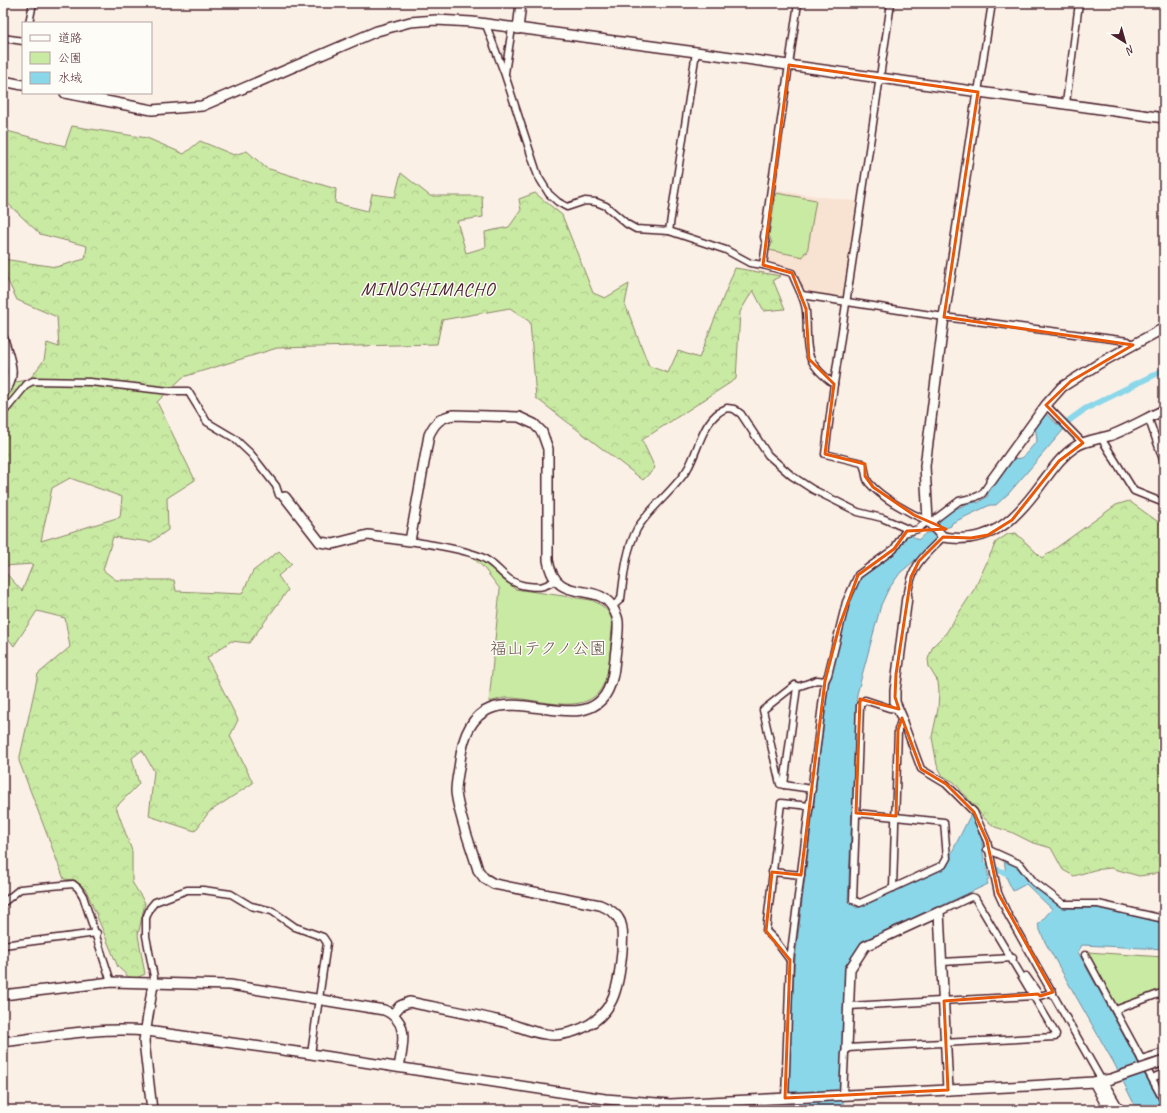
<svg xmlns="http://www.w3.org/2000/svg" width="1167" height="1113" font-family="Caveat,'Klee One',sans-serif">
<defs>
<pattern id="forest-crowns" width="20" height="18" patternUnits="userSpaceOnUse"><rect width="20" height="18" fill="#c9eaa3"/><path d="M2 6a3 3 0 1 1 6 0M12 15a3 3 0 1 1 6 0" fill="none" stroke="#aec88c"/></pattern>
</defs>
<rect width="100%" height="100%" fill="#fbf0e6"/>
<filter id="ink" filterUnits="userSpaceOnUse"><feTurbulence type="fractalNoise" baseFrequency=".025" numOctaves="2"/><feDisplacementMap in="SourceGraphic" scale="8" xChannelSelector="R" yChannelSelector="G"/><feConvolveMatrix kernelMatrix="1 2 1 2 8 2 1 2 1" color-interpolation-filters="sRGB"/></filter>
<g filter="url(#ink)">
<path fill="#f8e2d2" d="M 773,190 L 861,202 L 845,299 L 805,294 L 793,269 L 764,261 L 769,243 L 767,235 Z"/>
<g fill="url(#forest-crowns)" stroke="#8a8467" fill-rule="evenodd">
<path d="M 72,126 L 147,138 L 184,154 L 200,141 L 234,155 L 247,151 L 266,168 L 336,189 L 335,203 L 368,211 L 372,194 L 395,197 L 401,173 L 430,196 L 482,196 L 483,217 L 457,221 L 466,253 L 486,247 L 485,232 L 509,227 L 521,210 L 519,199 L 535,193 L 562,215 L 593,293 L 605,298 L 629,284 L 625,304 L 649,366 L 668,373 L 678,351 L 699,358 L 735,268 L 781,276 L 773,280 L 785,309 L 764,311 L 753,290 L 740,312 L 736,379 L 642,440 L 655,468 L 643,480 L 536,398 L 530,322 L 510,308 L 442,320 L 437,344 L 277,348 L 183,377 L 157,402 L 195,480 L 167,498 L 168,530 L 151,542 L 113,537 L 103,570 L 116,580 L 174,580 L 176,591 L 242,594 L 253,571 L 279,551 L 292,564 L 278,576 L 288,590 L 249,643 L 231,641 L 207,658 L 238,720 L 230,736 L 253,783 L 209,812 L 195,831 L 149,816 L 154,771 L 142,750 L 132,758 L 139,784 L 116,807 L 132,851 L 132,882 L 145,903 L 138,935 L 145,974 L 132,980 L 118,967 L 86,890 L 75,880 L 64,879 L 19,761 L 38,674 L 70,647 L 65,618 L 37,611 L 14,646 L 3,632 L 3,570 L 22,591 L 33,564 L 3,566 L 3,397 L 15,382 L 29,380 L 44,360 L 47,343 L 59,347 L 57,317 L 17,300 L 3,271 L 3,259 L 56,267 L 85,259 L 87,246 L 40,234 L 3,199 L 3,130 L 65,146 ZM 70,478 L 122,497 L 120,517 L 41,541 L 52,488 Z"/>
<path d="M 1129,501 L 1164,526 L 1164,869 L 1153,874 L 1139,876 L 1111,868 L 1094,870 L 1074,876 L 1063,870 L 1051,848 L 1031,842 L 1011,832 L 995,827 L 985,819 L 954,782 L 943,776 L 937,765 L 932,737 L 938,709 L 939,691 L 938,682 L 929,667 L 928,659 L 933,646 L 946,633 L 975,588 L 996,542 L 1008,534 L 1016,533 L 1042,558 L 1116,505 Z"/>
</g>
<g fill="#c9eaa3" stroke="#8a8467">
<path d="M 776,193 L 816,200 L 807,253 L 805,252 L 803,257 L 769,250 L 772,243 L 769,235 Z"/>
<path d="M 473,558 L 487,563 L 515,589 L 591,600 C 604,605 614,614 612,629 C 610,646 611,667 604,683 C 589,721 534,696 504,698 C 499,699 494,701 489,702 L 500,589 L 483,567 Z"/>
<path d="M 1087,952 L 1164,957 L 1164,990 L 1115,1006 Z"/>
</g>
<g fill="#8bd7ea" stroke="#718d9e">
<path d="M 1045,413 L 1058,425 L 1061,423 L 1065,428 L 1009,493 L 996,505 L 990,505 L 952,523 L 951,526 L 941,530 L 937,526 C 943,512 961,506 975,502 L 978,503 L 988,496 L 987,492 L 1011,459 L 1022,458 L 1037,441 L 1036,432 L 1034,428 Z"/>
<path d="M 932,532 L 937,538 L 936,542 L 900,573 L 888,590 L 881,605 L 857,694 L 848,902 L 857,908 L 945,866 L 971,814 C 982,829 981,835 983,853 C 984,861 987,870 989,878 L 987,881 L 988,884 L 862,943 L 845,970 L 841,1086 L 843,1104 L 847,1110 L 787,1110 L 794,968 L 829,678 L 842,622 L 858,577 L 905,535 L 909,533 L 918,540 L 926,533 Z"/>
<path d="M 1004,860 L 1017,866 L 1033,885 L 1057,904 L 1066,908 L 1099,908 L 1164,922 L 1164,949 L 1082,945 L 1078,952 L 1164,1110 L 1137,1110 L 1115,1065 L 1045,942 L 1038,925 L 1052,909 L 1026,884 L 1013,891 L 1007,879 Z"/>
</g>
<g fill="none" stroke-linecap="round" stroke-linejoin="round">
<g stroke="#8bd7ea" stroke-width="6">
<path d="M 1060,427 L 1085,409 L 1164,370"/>
<path d="M 979,863 L 1014,876"/>
</g>
<g stroke="#4a1f2b" stroke-width="9">
<g id="street">
<path d="M 976,3 L 979,3"/>
<path d="M 29,23 L 33,3"/>
<path d="M 486,25 L 505,75 L 538,176 L 549,194 L 558,202 L 567,207 L 585,201 L 596,202 L 606,206 L 627,224 L 636,229 L 669,231 L 726,250 L 750,263 L 763,265 L 792,273 C 796,285 805,298 806,311 C 809,347 800,359 834,384 L 825,454 L 862,463 C 867,469 864,477 869,483 C 882,498 909,513 928,521 L 918,529 L 904,533 L 894,549 L 858,575 L 846,602 L 828,675 L 825,681 L 790,960 L 785,1098"/>
<path d="M 3,38 L 23,41"/>
<path d="M 505,73 L 512,28"/>
<path d="M 978,92 L 992,3"/>
<path d="M 1066,103 L 1079,3"/>
<path d="M 669,231 L 696,52"/>
<path d="M 763,265 L 766,244 L 764,237 L 798,3"/>
<path d="M 802,295 L 944,317 L 1128,341 L 1133,345"/>
<path d="M 834,384 L 891,3"/>
<path d="M 1046,405 L 1083,443"/>
<path d="M 3,413 L 27,384 L 33,381 L 90,382 L 170,391 L 188,391 L 207,422 L 234,438 L 251,454 L 276,486 L 279,495 L 285,497"/>
<path d="M 1148,417 L 1164,462"/>
<path d="M 1101,438 L 1134,491 L 1164,503"/>
<path d="M 930,523 L 959,501 L 976,497 L 982,494 L 991,481"/>
<path d="M 410,541 C 432,545 459,548 479,556 C 499,563 503,583 527,586 C 541,588 544,587 556,580"/>
<path d="M 907,597 C 913,563 920,560 943,537"/>
<path d="M 612,607 L 621,599 C 624,575 626,550 637,529 C 649,508 675,490 688,468 C 699,449 703,417 727,408 L 734,409 L 741,414 L 768,455 L 792,476 L 812,489 L 858,512 L 882,518 L 910,530"/>
<path d="M 902,718 L 921,769 L 946,784 L 974,812 L 987,841 L 998,893 L 1008,915 L 1102,1081"/>
<path d="M 784,785 L 780,784 L 763,710 L 795,685 L 797,687"/>
<path d="M 812,789 L 784,785 L 797,687 L 817,680 L 825,681"/>
<path d="M 856,813 L 944,822 L 947,858 L 943,865 L 860,903 L 853,900 L 860,705 L 865,700 L 889,708 L 898,709"/>
<path d="M 987,849 L 1020,864 L 1034,882 L 1063,904 L 1098,904 L 1164,919"/>
<path d="M 772,872 L 801,875"/>
<path d="M 893,888 L 898,730 L 902,718"/>
<path d="M 3,903 L 20,889 L 73,884 L 78,888 L 83,896 L 111,982"/>
<path d="M 3,945 L 97,933"/>
<path d="M 1085,955 L 1164,1101"/>
<path d="M 790,960 L 775,940 L 766,931 L 781,803 L 810,806"/>
<path d="M 942,962 L 1013,958"/>
<path d="M 1026,976 L 1040,996 L 1053,992"/>
<path d="M 153,984 L 154,977 L 146,936 L 146,918 L 150,908 L 155,902 L 187,890 L 203,890 L 231,894 L 251,906 L 272,911 L 295,927 L 323,937 L 327,943 L 311,1054"/>
<path d="M 849,1006 L 1034,996"/>
<path d="M 1115,1010 L 1164,992"/>
<path d="M 1141,1059 L 1164,1052"/>
<path d="M 1152,1078 L 1164,1073"/>
<path d="M 843,1095 L 845,1052 L 847,1048 L 1055,1037 L 1056,1034 L 975,898 L 971,897 L 939,912"/>
</g>
</g>
<g stroke="#4a1f2b" stroke-width="12">
<g id="secondary">
<path d="M 518,29 L 521,3"/>
<path d="M 3,81 L 23,85"/>
<path d="M 978,92 L 944,317 L 925,466 L 928,521 L 943,537 C 992,545 1016,519 1042,483 C 1052,470 1061,456 1075,447 C 1085,440 1100,439 1112,435 C 1130,428 1147,418 1164,410"/>
<path d="M 65,93 L 152,110 L 202,106 L 377,31 L 410,22 L 436,20 L 472,22 L 696,52 L 1164,118"/>
<path d="M 3,339 C 9,359 18,376 3,393"/>
<path d="M 991,481 L 1046,405 L 1062,387 L 1100,363 L 1164,328"/>
<path d="M 285,497 L 320,542 L 333,544 L 368,535 L 410,541 L 429,435 C 435,422 441,417 454,415 L 519,417 L 534,424 L 542,432 L 548,449 L 548,560 C 556,608 599,578 614,610 C 616,614 618,618 618,622 C 619,633 616,646 615,658 C 614,669 613,680 608,690 C 579,750 473,650 460,761 C 459,770 456,781 456,791 C 457,811 472,849 478,870 L 484,878 L 494,884 L 600,905 C 625,915 623,927 622,951 C 619,987 614,1018 575,1031 C 566,1034 554,1036 545,1034 C 528,1032 512,1023 496,1020 C 467,1013 438,1008 409,1002 L 400,1006 L 393,1014"/>
<path d="M 902,718 L 895,702 L 895,691 L 907,597"/>
<path d="M 3,995 L 111,982 L 230,985 L 384,1010 C 410,1020 403,1045 399,1067"/>
<path d="M 3,1042 C 51,1036 99,1027 147,1031 L 311,1054 L 605,1099 L 670,1104 L 1028,1086 L 1094,1082 L 1111,1079"/>
<path d="M 847,1048 L 850,969 L 865,946 L 939,912 L 948,1090"/>
<path d="M 1102,1081 L 1119,1110"/>
<path d="M 1094,1082 L 1109,1110"/>
<path d="M 152,1110 L 144,1041 L 153,984"/>
</g>
</g>
<use href="#street" stroke="#fdfcf7" stroke-width="6"/>
<use href="#secondary" stroke="#fdfcf7" stroke-width="9"/>
<g stroke="#4a1f2b" stroke-width="12" stroke-linecap="butt">
<path id="secondary-bridge" d="M 1111,1079 L 1164,1061"/>
</g>
<use href="#secondary-bridge" stroke="#fdfcf7" stroke-width="9"/>
</g>
</g>
<path fill="none" stroke="#e8590c" stroke-width="3" stroke-linejoin="round" d="M 789,65 L 978,92 L 944,317 L 1133,345 L 1071,381 L 1046,405 L 1083,443 L 1059,461 L 1012,520 L 988,535 L 971,538 L 943,537 L 919,561 L 911,577 L 896,674 L 895,697 L 899,709 L 860,699 L 856,813 L 896,816 L 898,730 L 902,718 L 921,769 L 946,784 L 974,812 L 987,841 L 998,893 L 1053,992 L 1040,996 L 1038,994 L 944,1001 L 948,1090 L 785,1098 L 790,960 L 766,931 L 772,872 L 801,875 L 825,681 L 839,627 L 858,575 L 894,549 L 907,531 L 946,529 L 914,515 L 873,487 L 865,476 L 865,464 L 825,454 L 834,384 L 809,359 L 806,309 L 792,273 L 763,265 Z"/>
<g text-anchor="middle" dominant-baseline="central" stroke-width="3" stroke-linejoin="round" paint-order="stroke">
<g font-size="17" fill="#6a5249" stroke="#fdfcf7">
<text x="548" y="648">福山テクノ公園</text>
</g>
<g font-size="19" letter-spacing="1" fill="#4a1f2b" stroke="#fdfcf7">
<text x="428" y="289">MINOSHIMACHO</text>
</g>
</g>
<rect width="1167" height="1113" fill="none" stroke="#fdfcf7" stroke-width="16"/>
<rect x="8" y="8" width="1151" height="1097" fill="none" stroke="#4a1f2b" stroke-width="1.5" filter="url(#ink)"/>
<rect x="22" y="22" width="130" height="72" fill="#fdfcf7" stroke="#b5a4a5"/>
<rect x="30" y="35" width="20" height="6" fill="#fdfcf7" stroke="#b5a4a5"/>
<text x="58" y="42" font-size="12" fill="#4a1f2b">道路</text>
<rect x="30" y="52" width="20" height="12" fill="#c9eaa3" stroke="#b5a4a5"/>
<text x="58" y="62" font-size="12" fill="#4a1f2b">公園</text>
<rect x="30" y="72" width="20" height="12" fill="#8bd7ea" stroke="#b5a4a5"/>
<text x="58" y="82" font-size="12" fill="#4a1f2b">水域</text>
<g transform="translate(1125 42) rotate(143)" stroke="#fdfcf7" stroke-width="3" paint-order="stroke">
<path d="M0-3L7 15L0 10L-7 15Z" fill="#4a1f2b"/>
<text y="-6" font-size="11" font-weight="bold" text-anchor="middle" fill="#4a1f2b">N</text>
</g>
</svg>
